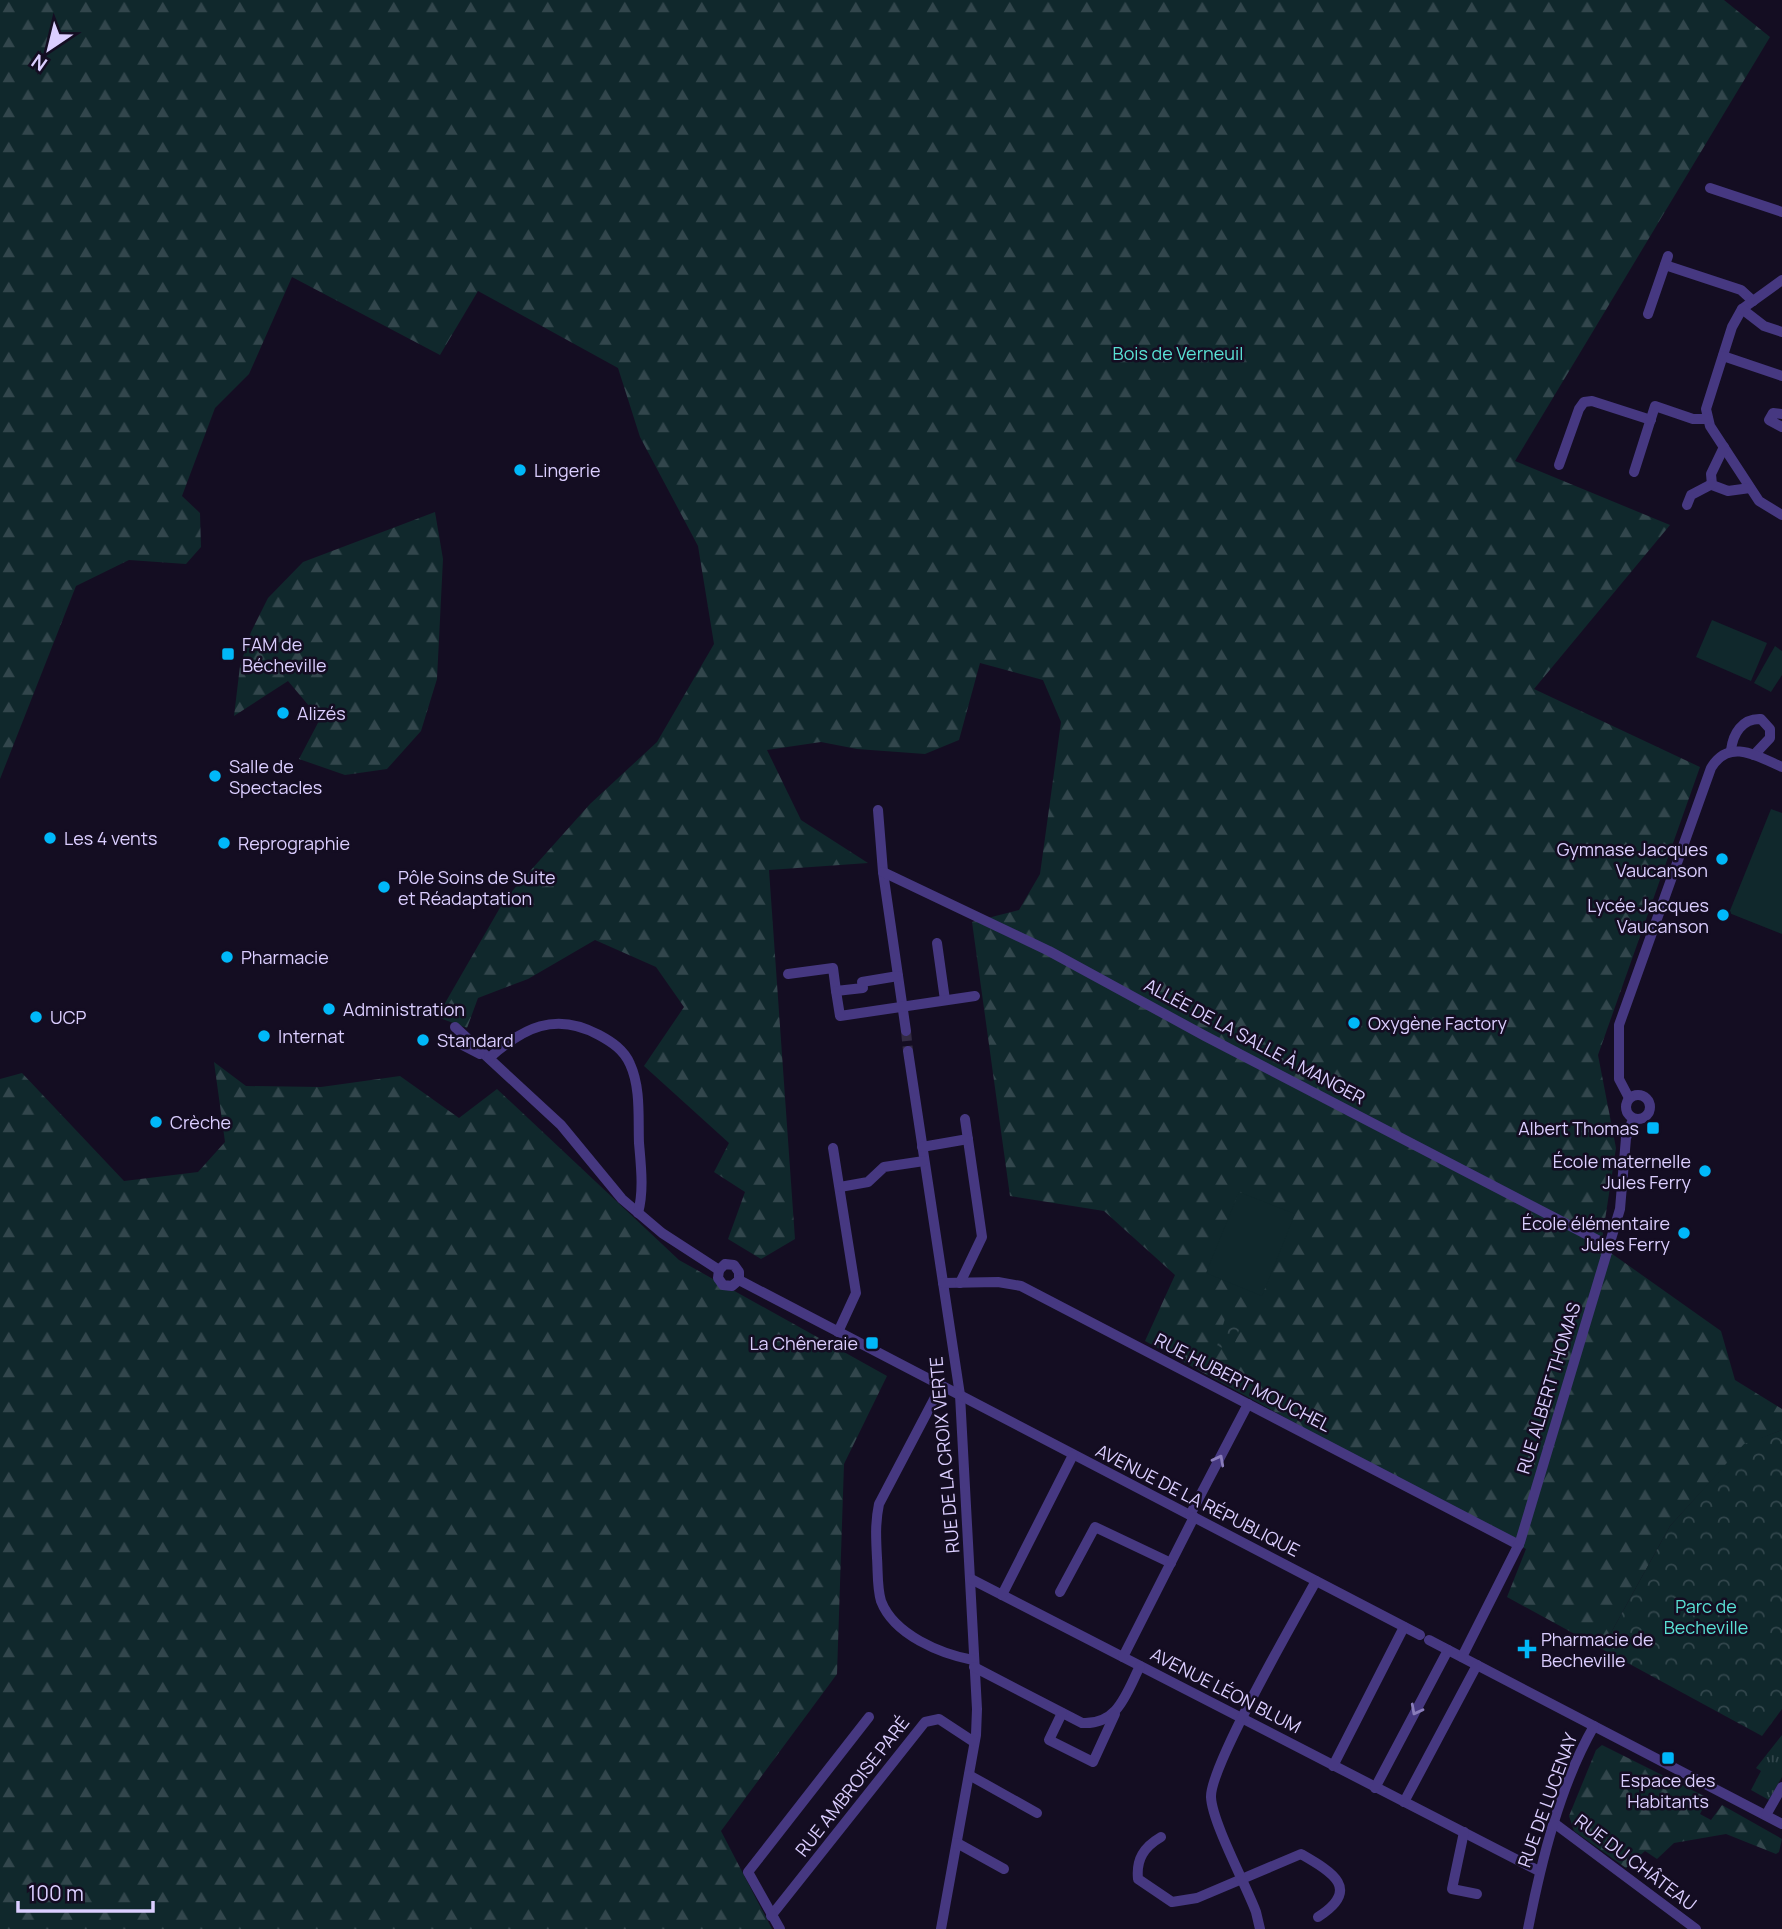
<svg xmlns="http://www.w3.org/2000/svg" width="1782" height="1929" font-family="Manrope,sans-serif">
<defs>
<pattern id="grass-tufts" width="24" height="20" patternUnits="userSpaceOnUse" patternTransform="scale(1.75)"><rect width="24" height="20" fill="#10282c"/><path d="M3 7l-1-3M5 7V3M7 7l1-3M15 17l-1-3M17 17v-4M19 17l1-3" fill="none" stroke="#32464c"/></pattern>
<pattern id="forest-firs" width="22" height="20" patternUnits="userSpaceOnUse" patternTransform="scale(1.75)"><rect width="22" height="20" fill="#10282c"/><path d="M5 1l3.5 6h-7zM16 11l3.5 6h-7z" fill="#32464c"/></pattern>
<pattern id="park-crowns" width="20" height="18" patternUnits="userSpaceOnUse" patternTransform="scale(1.75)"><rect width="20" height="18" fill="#10282c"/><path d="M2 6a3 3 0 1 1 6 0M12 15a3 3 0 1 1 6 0" fill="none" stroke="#32464c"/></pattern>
</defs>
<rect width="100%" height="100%" fill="#140d22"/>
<path fill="url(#grass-tufts)" d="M 1782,1735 L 1782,1777 L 1769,1800 L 1751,1790 L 1761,1771 L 1756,1768 Z"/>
<g fill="url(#forest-firs)">
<path d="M 0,0 L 1724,0 L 1770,37 L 1515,461 L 1670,525 L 1534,689 L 1700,767 L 1598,1055 L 1616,1148 L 1601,1246 L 1721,1331 L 1735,1380 L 1782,1409 L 1782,1430 L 1744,1445 L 1670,1526 L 1602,1649 L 1507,1597 L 1526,1549 L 1145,1341 L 1175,1275 L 1104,1211 L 1010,1196 L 972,922 L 1019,910 L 1040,874 L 1061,722 L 1043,680 L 980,663 L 959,740 L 925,754 L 857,749 L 821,742 L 767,750 L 801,820 L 868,863 L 769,870 L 795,1239 L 761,1259 L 728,1239 L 745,1192 L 714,1172 L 729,1143 L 644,1066 L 684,1007 L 656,967 L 595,940 L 528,979 L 478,998 L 467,1028 L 437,1017 L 505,899 L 590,804 L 657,742 L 714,644 L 698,546 L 640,437 L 618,368 L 478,291 L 440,355 L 292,277 L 249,374 L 215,408 L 182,496 L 200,513 L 201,547 L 186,564 L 129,560 L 76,586 L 0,779 Z"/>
<path d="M 435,512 L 443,559 L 437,679 L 421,731 L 387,769 L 345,775 L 299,759 L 320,719 L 288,681 L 234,716 L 240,666 L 251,632 L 268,598 L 303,562 Z"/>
<path d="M 214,1062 L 246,1086 L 321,1087 L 400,1076 L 459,1118 L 497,1089 L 679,1260 L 887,1376 L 844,1464 L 837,1674 L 721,1831 L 772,1929 L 0,1929 L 0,1079 L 22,1073 L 124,1181 L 198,1172 L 225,1142 Z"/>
<path d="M 1602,1745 L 1708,1798 L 1700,1814 L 1711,1820 L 1722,1805 L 1782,1839 L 1779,1852 L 1776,1854 L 1726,1834 L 1674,1843 L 1657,1859 L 1645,1851 L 1626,1868 L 1574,1831 L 1569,1816 L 1596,1750 Z"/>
</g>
<g fill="url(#park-crowns)">
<path d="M 1226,1315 L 1242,1321 L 1232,1351 L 1217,1346 Z"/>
<path d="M 1782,1430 L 1782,1709 L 1762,1736 L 1602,1649 L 1670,1526 L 1744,1444 Z"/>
</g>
<g fill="#10282c">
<path d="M 1712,620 L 1767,643 L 1751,681 L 1696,657 Z"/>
<path d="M 1775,646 L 1782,651 L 1782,675 L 1771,692 L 1754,683 Z"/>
<path d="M 1771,809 L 1782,813 L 1782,934 L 1729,913 Z"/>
<path d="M 1239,1192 L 1295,1214 L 1262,1296 L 1206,1273 Z"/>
</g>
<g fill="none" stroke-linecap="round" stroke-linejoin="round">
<path stroke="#322a43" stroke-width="10" stroke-dasharray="10 5" stroke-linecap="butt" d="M 906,1031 L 908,1051"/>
<g stroke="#463881" stroke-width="10">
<path d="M 1710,188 L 1782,212"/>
<path d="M 1665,265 L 1741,290 L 1753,301"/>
<path d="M 1782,280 L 1742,309 L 1732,327 L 1706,409 L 1710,426 L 1759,501 L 1782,515"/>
<path d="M 1742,309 L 1764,326 L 1782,332"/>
<path d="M 1648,314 L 1668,256"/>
<path d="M 1723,356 L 1782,376"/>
<path d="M 1782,414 L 1773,413 L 1769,420 L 1782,427"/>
<path d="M 1724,447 L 1711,474 L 1712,485 L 1728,491 L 1750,488"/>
<path d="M 1559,465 L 1579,409 L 1584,402 L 1592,401 L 1651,420"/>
<path d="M 1634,472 L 1655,406 L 1693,419 L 1708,419"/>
<path d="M 1687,505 L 1691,495 L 1712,484"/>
<path d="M 1731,750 C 1733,734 1742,718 1761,719 L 1770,729 L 1770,738 L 1754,755"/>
<path d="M 878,810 L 883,872 L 906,1031"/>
<path d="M 883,872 L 1049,951 L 1205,1036 L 1609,1246"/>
<path d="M 937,943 L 945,1000"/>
<path d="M 788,974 L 833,968 L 836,991 L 863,988 L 862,982 L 898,976"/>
<path d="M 836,991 L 840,1016 L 975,996"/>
<path d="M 455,1027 L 561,1125 L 622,1199 L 662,1233 L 719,1270"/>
<path d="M 449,1038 L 480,1054"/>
<path d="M 908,1051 L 960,1395 L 977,1709 L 976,1735 L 941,1929"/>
<path d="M 489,1058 C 523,1028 555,1011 599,1035 C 612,1042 624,1050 630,1064 C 641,1088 638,1118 639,1143 C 641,1166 644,1191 638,1213"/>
<circle cx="1638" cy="1107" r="12"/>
<path d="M 1629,1098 L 1619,1079 L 1619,1025 L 1711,768 C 1729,738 1757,756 1782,767"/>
<path d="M 922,1147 L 968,1139"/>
<path d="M 833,1148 L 856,1293 L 838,1332"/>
<path d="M 840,1187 L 868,1182 L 884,1167 L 924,1161"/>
<path d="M 719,1270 L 725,1264 L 734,1265 L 739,1272 L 739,1280"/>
<path d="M 719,1270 L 718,1278 L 723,1285 L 732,1286 L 739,1280"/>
<path d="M 739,1280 L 1420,1635"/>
<path d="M 943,1283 L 998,1282 L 1021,1286 L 1519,1545"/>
<path d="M 960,1283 L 982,1237 L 965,1119"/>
<path d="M 941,1386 L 879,1504 C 875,1523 876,1539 877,1558 C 878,1572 877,1588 881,1601 C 894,1635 941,1654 973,1660"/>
<path d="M 1190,1515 L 1248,1404"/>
<path d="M 971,1579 L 1539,1871"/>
<path d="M 1060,1592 L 1095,1527 L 1171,1563"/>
<path d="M 1002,1595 L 1073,1455"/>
<path d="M 1429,1640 L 1782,1824"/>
<path d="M 1123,1657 L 1194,1517"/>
<path d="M 1462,1657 L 1520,1542 L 1620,1209 L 1626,1138 L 1633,1119"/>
<path d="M 974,1667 L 1082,1723 C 1118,1725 1126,1694 1140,1666"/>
<path d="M 1062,1713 L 1049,1740 L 1093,1762 L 1115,1714"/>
<path d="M 1333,1766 L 1404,1627"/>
<path d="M 969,1775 L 1037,1813"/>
<path d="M 1375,1788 L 1448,1650"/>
<path d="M 1404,1802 L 1477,1665"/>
<path d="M 1766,1815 L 1782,1787"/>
<path d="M 1554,1823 L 1696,1929"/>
<path d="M 1464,1832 L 1452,1889 L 1477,1894"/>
<path d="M 1161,1837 C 1144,1847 1136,1859 1138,1879 L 1172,1902 L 1197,1898 L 1301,1854 C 1332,1872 1362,1889 1318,1917"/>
<path d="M 957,1843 L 1004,1869"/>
<path d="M 771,1916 L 925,1722 L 939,1719 L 974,1742"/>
<path d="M 780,1929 L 748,1872 L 869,1717"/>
<path d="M 1260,1929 L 1256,1912 C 1246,1885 1212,1822 1211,1797 C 1210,1766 1296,1617 1316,1581"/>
<path d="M 1528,1929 C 1541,1862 1560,1785 1594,1726"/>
</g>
</g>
<defs><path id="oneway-chevron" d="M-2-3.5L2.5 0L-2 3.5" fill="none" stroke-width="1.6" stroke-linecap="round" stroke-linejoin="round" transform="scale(1.75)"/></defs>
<g stroke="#897cba">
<use href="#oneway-chevron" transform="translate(1219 1460) rotate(-62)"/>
<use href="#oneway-chevron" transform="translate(1416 1710) rotate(118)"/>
</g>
<g fill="#00b8f9" stroke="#140d22" stroke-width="2.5">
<circle cx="520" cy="470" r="7"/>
<rect x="221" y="647" width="14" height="14" rx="3.5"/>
<circle cx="283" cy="713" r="7"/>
<circle cx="215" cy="776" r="7"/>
<circle cx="50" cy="838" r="7"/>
<circle cx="224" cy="843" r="7"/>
<circle cx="1722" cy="859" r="7"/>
<circle cx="384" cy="887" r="7"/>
<circle cx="1723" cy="915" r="7"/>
<circle cx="227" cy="957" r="7"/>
<circle cx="329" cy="1009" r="7"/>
<circle cx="36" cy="1017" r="7"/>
<circle cx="1354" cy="1023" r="7"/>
<circle cx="264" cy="1036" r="7"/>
<circle cx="423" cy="1040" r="7"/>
<circle cx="156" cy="1122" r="7"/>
<rect x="1646" y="1121" width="14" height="14" rx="3.5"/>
<circle cx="1705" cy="1171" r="7"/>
<circle cx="1684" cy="1233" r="7"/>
<rect x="865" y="1336" width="14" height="14" rx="3.5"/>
<path d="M1523.5 1638.5h7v7h7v7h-7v7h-7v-7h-7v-7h7z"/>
<rect x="1661" y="1751" width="14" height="14" rx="3.5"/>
</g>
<g text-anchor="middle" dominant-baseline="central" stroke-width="5" stroke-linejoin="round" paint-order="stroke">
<g font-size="18" fill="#59e0d4" stroke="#140d22">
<text x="1178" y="353">Bois de Verneuil</text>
<text x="1706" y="1606">Parc de<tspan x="1706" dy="21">Becheville</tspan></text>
</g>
<g font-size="18" fill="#dbceff" stroke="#140d22" text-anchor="start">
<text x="534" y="470">Lingerie</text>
<text x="242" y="644">FAM de<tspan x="242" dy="21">Bécheville</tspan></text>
<text x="297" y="713">Alizés</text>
<text x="229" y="766">Salle de<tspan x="229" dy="21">Spectacles</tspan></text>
<text x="64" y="838">Les 4 vents</text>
<text x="238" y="843">Reprographie</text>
<text x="1708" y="849" text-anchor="end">Gymnase Jacques<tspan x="1708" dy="21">Vaucanson</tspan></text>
<text x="398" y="877">Pôle Soins de Suite<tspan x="398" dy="21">et Réadaptation</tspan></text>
<text x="1709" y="905" text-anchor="end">Lycée Jacques<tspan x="1709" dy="21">Vaucanson</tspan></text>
<text x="241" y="957">Pharmacie</text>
<text x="343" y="1009">Administration</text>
<text x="50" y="1017">UCP</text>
<text x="1368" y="1023">Oxygène Factory</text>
<text x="278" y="1036">Internat</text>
<text x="437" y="1040">Standard</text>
<text x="170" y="1122">Crèche</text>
<text x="1639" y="1128" text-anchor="end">Albert Thomas</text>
<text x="1691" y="1161" text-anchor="end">École maternelle<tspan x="1691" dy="21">Jules Ferry</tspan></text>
<text x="1670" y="1223" text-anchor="end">École élémentaire<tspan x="1670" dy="21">Jules Ferry</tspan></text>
<text x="858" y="1343" text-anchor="end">La Chêneraie</text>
<text x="1541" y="1639">Pharmacie de<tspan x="1541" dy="21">Becheville</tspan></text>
<text x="1668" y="1780" text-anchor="middle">Espace des<tspan x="1668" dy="21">Habitants</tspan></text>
</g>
<g font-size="18" fill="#dbceff" stroke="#140d22">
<text transform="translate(1255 1041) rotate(28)">ALLÉE DE LA SALLE À MANGER</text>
<text transform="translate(1243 1382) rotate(27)">RUE HUBERT MOUCHEL</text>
<text transform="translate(1548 1388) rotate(-73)">RUE ALBERT THOMAS</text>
<text transform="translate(944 1455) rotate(-95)">RUE DE LA CROIX VERTE</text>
<text transform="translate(1198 1500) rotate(27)">AVENUE DE LA RÉPUBLIQUE</text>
<text transform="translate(1226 1690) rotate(27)">AVENUE LÉON BLUM</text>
<text transform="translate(852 1786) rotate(-52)">RUE AMBROISE PARÉ</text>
<text transform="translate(1547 1800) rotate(-70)">RUE DE LUCENAY</text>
<text transform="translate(1636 1862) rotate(37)">RUE DU CHÂTEAU</text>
</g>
</g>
<g transform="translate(49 49) rotate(215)" stroke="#140d22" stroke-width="5" paint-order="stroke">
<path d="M0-5L12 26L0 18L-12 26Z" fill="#dbceff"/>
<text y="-10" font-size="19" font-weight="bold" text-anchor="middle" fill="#dbceff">N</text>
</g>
<path d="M18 1901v10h135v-10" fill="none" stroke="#dbceff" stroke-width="3.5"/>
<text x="28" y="1901" font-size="21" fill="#dbceff" stroke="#140d22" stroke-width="5" paint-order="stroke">100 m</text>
</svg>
